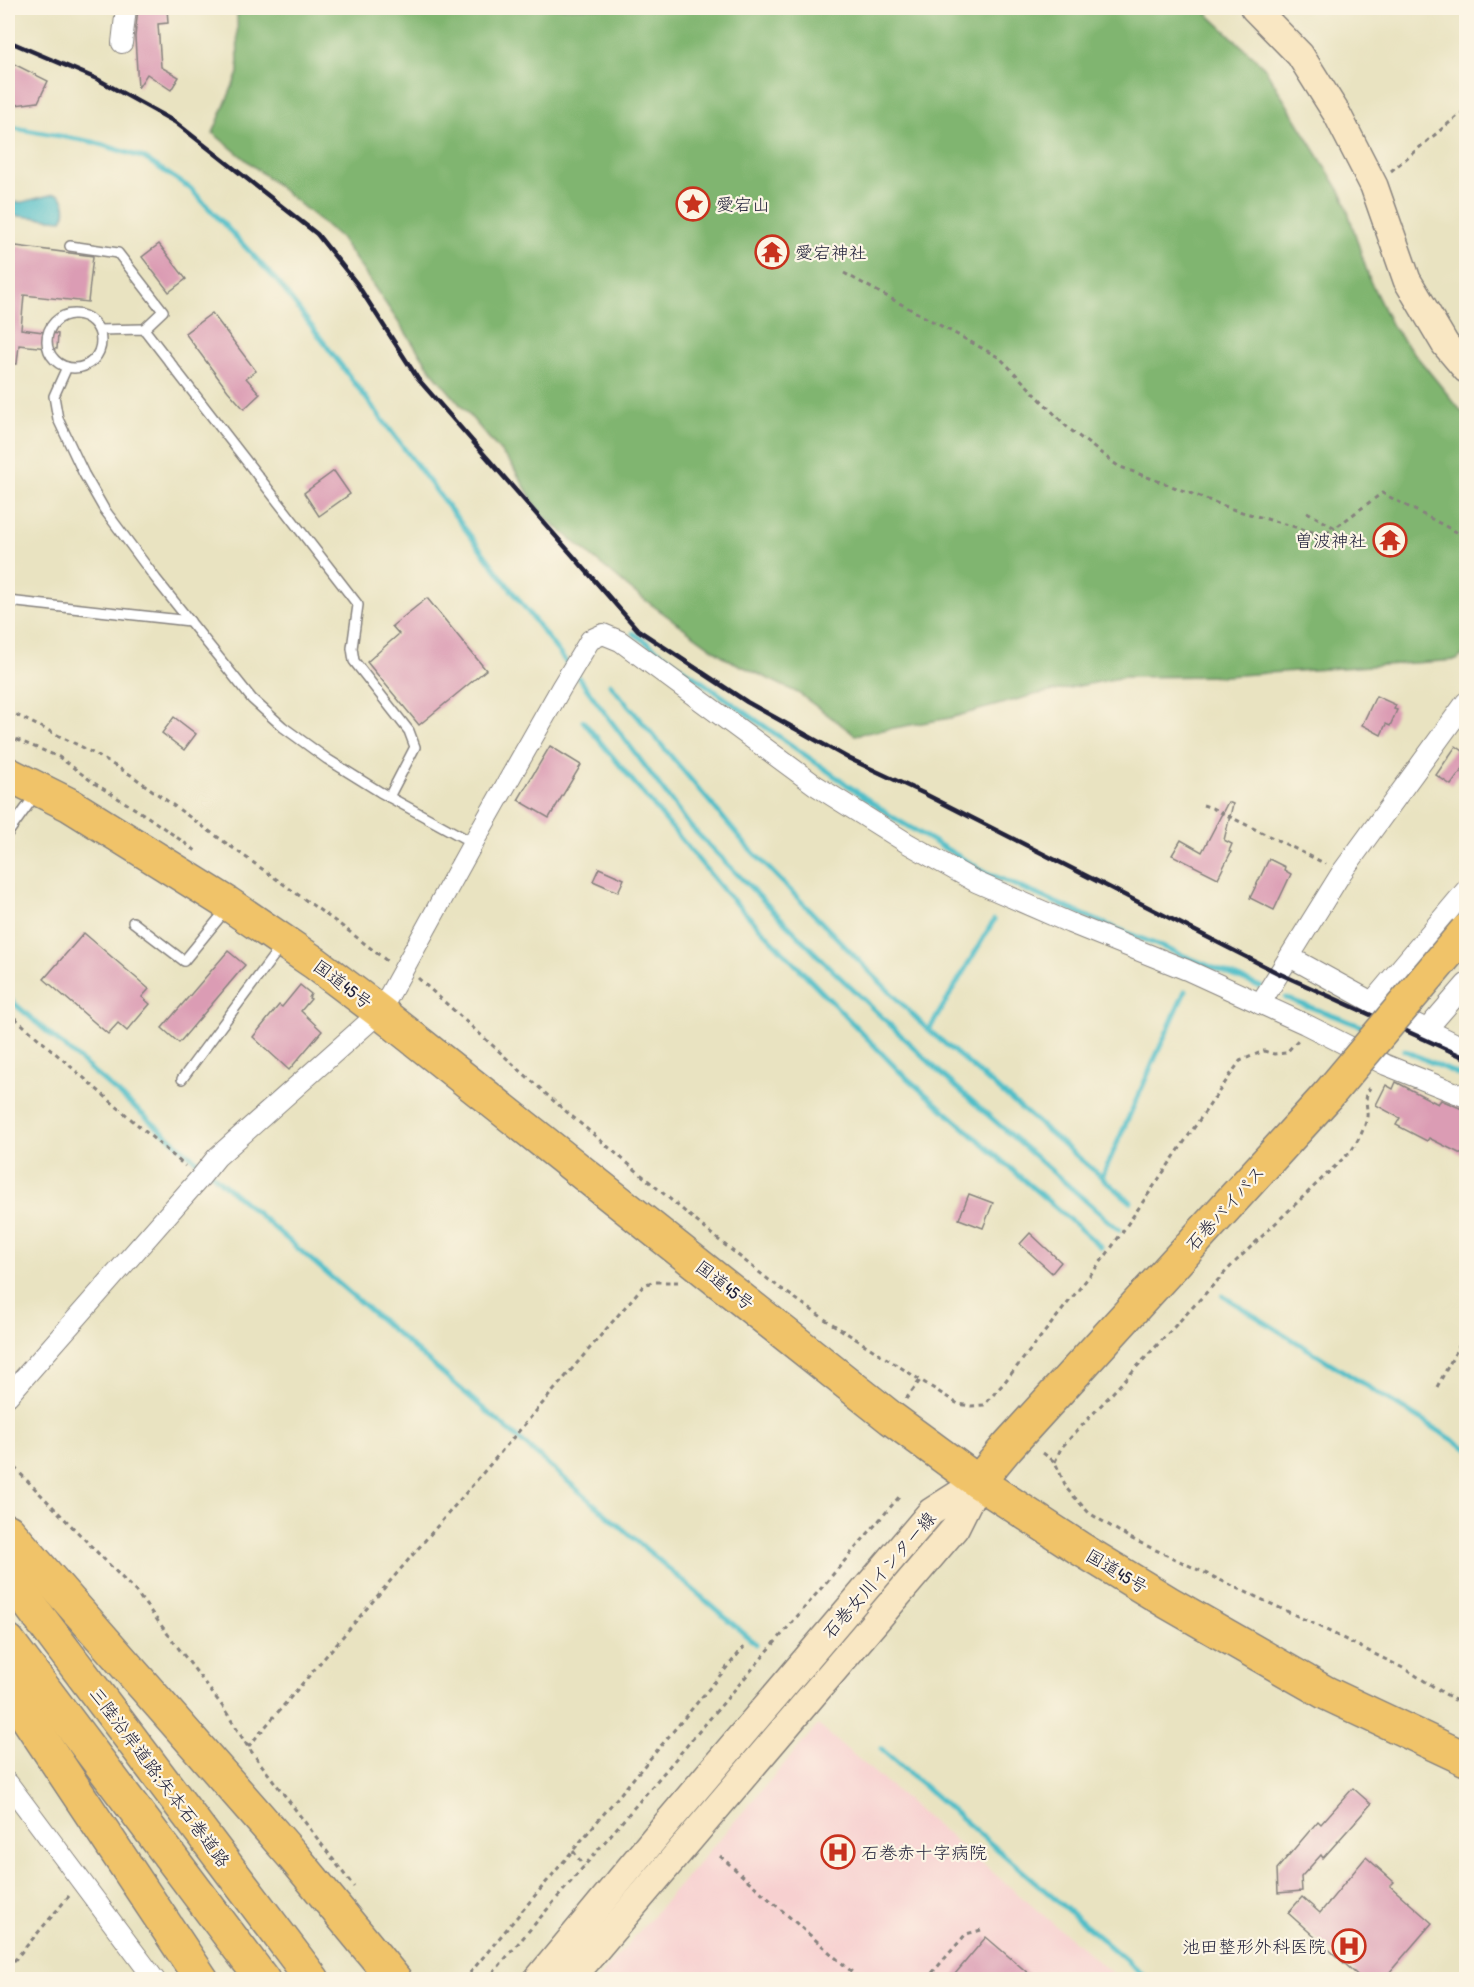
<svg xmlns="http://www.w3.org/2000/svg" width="1474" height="1987" font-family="'Patrick Hand','Klee One',sans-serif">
<rect width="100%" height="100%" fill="#fcf5e5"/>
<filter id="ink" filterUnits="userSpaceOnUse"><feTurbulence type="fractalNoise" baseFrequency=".0167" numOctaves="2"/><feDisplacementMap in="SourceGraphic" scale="12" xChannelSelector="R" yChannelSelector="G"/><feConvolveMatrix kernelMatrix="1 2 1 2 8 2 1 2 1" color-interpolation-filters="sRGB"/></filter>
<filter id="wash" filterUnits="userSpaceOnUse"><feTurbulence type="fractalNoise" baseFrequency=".008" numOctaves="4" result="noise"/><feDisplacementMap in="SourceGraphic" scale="24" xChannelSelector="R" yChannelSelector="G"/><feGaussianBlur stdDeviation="1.35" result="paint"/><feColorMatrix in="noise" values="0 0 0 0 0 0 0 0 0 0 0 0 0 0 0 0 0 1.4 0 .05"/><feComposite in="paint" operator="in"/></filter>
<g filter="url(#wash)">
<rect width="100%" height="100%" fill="#e9e3c1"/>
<path fill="#f7d0d0" d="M 818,1725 L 1119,1979 L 597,1980 Z"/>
<path fill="#80b570" stroke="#516c56" stroke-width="1.5" d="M 237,8 L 1201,8 L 1264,67 L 1343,196 L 1370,281 L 1392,326 L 1466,417 L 1466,652 L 1457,660 L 1225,676 L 1124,677 L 1034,695 L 950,718 L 855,735 L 798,693 L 727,659 L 634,592 L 540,513 L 512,465 L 434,374 L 340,237 L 213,133 L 238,73 Z"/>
<path fill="#50bec8" stroke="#397082" stroke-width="1.5" d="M 54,194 L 60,195 C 66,203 68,211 62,220 L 8,215 L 8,203 L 23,202 Z"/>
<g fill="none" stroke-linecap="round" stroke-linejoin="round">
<g stroke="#50bec8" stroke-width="5">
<path d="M 8,129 L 15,128 L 93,142 L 144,158 L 190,188 L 278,282 L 569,666"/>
<path d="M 633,633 L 894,818 L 985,872 L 1091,918 L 1261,987"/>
<path d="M 575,673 L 690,826 L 824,962 L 947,1079 L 1119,1230"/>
<path d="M 610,684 L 746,845 L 875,977 L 924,1026 L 1131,1202"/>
<path d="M 583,721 L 725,892 L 900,1072 L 1101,1247"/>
<path d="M 8,998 L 756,1644"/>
<path d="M 1286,998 L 1366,1028"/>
<path d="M 929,1030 L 994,920"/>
<path d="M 1404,1050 L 1466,1078"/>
<path d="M 1102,1177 L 1185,991"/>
<path d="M 1223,1296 L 1466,1448"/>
<path d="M 881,1749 L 1149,1980"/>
</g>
</g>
<g id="blocks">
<g fill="#db9cb4">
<path d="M 138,8 L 167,8 L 168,23 L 158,24 L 161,67 L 179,77 L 171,90 L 147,74 L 138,88 L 135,37 Z"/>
<path d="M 8,61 L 48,81 L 38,102 L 8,106 Z"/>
<path d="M 159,244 L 186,279 L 169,292 L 142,257 Z"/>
<path d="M 8,245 L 93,256 L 88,302 L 24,295 L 21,329 L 58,334 L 57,349 L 19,345 L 17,364 L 8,364 Z"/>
<path d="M 212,313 L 256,371 L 246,378 L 260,394 L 244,409 L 228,391 L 185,333 Z"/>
<path d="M 334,471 L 350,494 L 319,516 L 304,493 Z"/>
<path d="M 427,598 L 486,670 L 419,725 L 367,662 L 399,634 L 392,626 Z"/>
<path d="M 1376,696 L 1396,705 L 1394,709 L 1397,710 L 1390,726 L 1386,724 L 1381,735 L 1362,725 Z"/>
<path d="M 174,717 L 196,734 L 184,750 L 162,733 Z"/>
<path d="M 550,746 L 581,765 L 549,818 L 518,800 Z"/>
<path d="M 1456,746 L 1467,754 L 1467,763 L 1451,785 L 1436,775 Z"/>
<path d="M 1228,802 L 1233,804 L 1224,840 L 1232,844 L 1229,851 L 1231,852 L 1218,878 L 1172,855 L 1181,840 L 1202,852 Z"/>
<path d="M 1269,859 L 1285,867 L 1284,870 L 1291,874 L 1274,910 L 1250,898 Z"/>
<path d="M 599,868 L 624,879 L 618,892 L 593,881 Z"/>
<path d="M 84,933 L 149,989 L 142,997 L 150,1004 L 127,1031 L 118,1023 L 108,1034 L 44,979 Z"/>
<path d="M 228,951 L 245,965 L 179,1043 L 162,1028 Z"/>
<path d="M 300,985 L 311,994 L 309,998 L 311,999 L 301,1011 L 322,1031 L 289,1070 L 253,1037 L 279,1005 L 282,1007 Z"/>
<path d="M 1396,1082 L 1438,1104 L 1441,1100 L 1467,1111 L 1467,1157 L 1429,1138 L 1427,1141 L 1396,1125 L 1400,1118 L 1376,1105 L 1386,1085 L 1393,1089 Z"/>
<path d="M 969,1194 L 993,1203 L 983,1228 L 959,1219 Z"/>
<path d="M 1030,1233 L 1061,1262 L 1052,1273 L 1020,1244 Z"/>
<path d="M 1353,1788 L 1371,1804 L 1323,1858 L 1321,1855 L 1301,1877 L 1302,1891 L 1278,1893 L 1277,1869 L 1318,1821 L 1321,1824 Z"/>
<path d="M 1366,1857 L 1394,1882 L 1390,1886 L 1432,1923 L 1383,1980 L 1363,1980 L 1288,1913 L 1302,1897 L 1320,1913 Z"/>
<path d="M 986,1937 L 1036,1980 L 950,1980 Z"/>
</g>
</g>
</g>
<g filter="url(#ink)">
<use href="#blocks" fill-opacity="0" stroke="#86827e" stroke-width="1.5"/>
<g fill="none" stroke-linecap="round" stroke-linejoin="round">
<g stroke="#86827e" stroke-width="12">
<g id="lane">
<path d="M 70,246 L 118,253 L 163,311 L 144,329"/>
<circle cx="74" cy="341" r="27"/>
<path d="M 99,330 L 144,329 L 358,605 L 352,648 L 354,661 L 409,731 L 415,747 L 389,797"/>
<path d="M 67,367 L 54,396 L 58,419 L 84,474 L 104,509 L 156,579 L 252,699 L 283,727 L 327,759 L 380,792 L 473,843"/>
<path d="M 8,601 L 190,621"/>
<path d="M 8,833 L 36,794"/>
<path d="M 133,922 L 184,961 L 221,916 L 225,908"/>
<path d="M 182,1079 L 281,946"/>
</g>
</g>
<g stroke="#86827e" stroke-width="22">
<g id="street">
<path d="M 122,43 L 126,8"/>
<path d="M 1290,957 L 1372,1002 L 1466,1049"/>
<path d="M 1372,1002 L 1466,890"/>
<path d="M 1260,1004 L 1342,872 L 1466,702"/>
<path d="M 1427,1029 L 1466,984"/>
<path d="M 8,1396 L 200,1178 L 217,1157 L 380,1012 L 473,843 L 561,688 L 590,640 L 603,634 L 620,641 L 815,785 L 907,843 L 976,882 L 1070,923 L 1187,970 L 1305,1024 L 1386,1065 L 1466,1097"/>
<path d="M 8,1783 L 155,1980"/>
</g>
</g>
<g stroke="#86827e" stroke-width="30">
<g id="secondary">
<path d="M 1254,8 L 1300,55 L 1337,114 L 1374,186 L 1407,280 L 1445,344 L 1466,369"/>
<path d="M 537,1980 L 663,1828 L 931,1512 L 978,1482"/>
<path d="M 570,1980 L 955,1528 L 978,1482"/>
</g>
</g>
<g stroke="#86827e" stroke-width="36">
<g id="highway">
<path d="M 8,774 L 70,805 L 227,903 L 315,963 L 380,1012 L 891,1418 L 978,1482 L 1079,1548 L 1169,1603 L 1326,1693 L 1466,1759"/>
<path d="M 978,1482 L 1007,1447 L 1328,1095"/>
<path d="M 8,1531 L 293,1856 L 395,1980"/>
<path d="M 8,1576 L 313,1980"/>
<path d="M 8,1641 L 263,1980"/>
<path d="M 8,1689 L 202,1980"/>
</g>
</g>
<g stroke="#86827e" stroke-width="3" stroke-dasharray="4.5 4.5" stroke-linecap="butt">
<path d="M 1391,171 L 1466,109"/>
<path d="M 844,273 L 1000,358 L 1068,428 L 1118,466 L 1235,510 L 1323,535 L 1335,528"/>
<path d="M 1307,512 L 1335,528 L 1382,493 L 1466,537"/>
<path d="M 8,711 L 82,747 L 131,775 L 346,929 L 387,961"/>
<path d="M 8,736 L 59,757 L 94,783 L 148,817 L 199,853"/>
<path d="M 1203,805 L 1212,808 L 1326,864"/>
<path d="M 418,978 L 555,1102 L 715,1237 L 769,1280 L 826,1320 L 958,1404 L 971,1406 L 984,1405 L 1003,1384 L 1107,1254 L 1240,1061 L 1264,1051 L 1274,1054 L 1286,1053 L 1298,1040"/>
<path d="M 8,1012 L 185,1166"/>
<path d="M 1437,1387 L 1466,1333"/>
<path d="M 906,1399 L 921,1379"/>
<path d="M 1043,1453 L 1055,1462 L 1067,1489 L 1089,1513 L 1130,1538 L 1310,1622 L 1407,1670 L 1466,1707"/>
<path d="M 8,1461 L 136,1592 L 223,1707 L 248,1747 L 354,1887"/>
<path d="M 1055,1462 L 1061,1448 L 1233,1264 L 1352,1150 C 1358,1140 1365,1129 1367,1117 C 1368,1106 1363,1098 1370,1088"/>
<path d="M 248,1747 L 644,1285 L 652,1282 L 678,1282"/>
<path d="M 573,1851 L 584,1866"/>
<path d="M 720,1856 L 861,1980"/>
<path d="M 8,1968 L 69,1896"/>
<path d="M 464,1980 L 744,1647"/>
<path d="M 487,1980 L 899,1497"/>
<path d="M 886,1980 L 891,1974 L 898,1980"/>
<path d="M 926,1980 L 966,1934 L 985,1929"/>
</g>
<use href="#lane" stroke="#fff" stroke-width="9"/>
<use href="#street" stroke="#fff" stroke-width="20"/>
<use href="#secondary" stroke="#f9e7c3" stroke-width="27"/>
<use href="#highway" stroke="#f0c369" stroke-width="33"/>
<path stroke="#22223b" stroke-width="4.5" d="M 8,41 L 97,79 L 175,122 L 317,234 L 357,284 L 418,379 L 638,630 L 747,702 L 848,758 L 925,794 L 1278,973 L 1466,1058"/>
<g stroke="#86827e" stroke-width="36" stroke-linecap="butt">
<path id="highway-bridge" d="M 1328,1095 L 1466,931"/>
</g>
<use href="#highway-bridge" stroke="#f0c369" stroke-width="33"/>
</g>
</g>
<defs>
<g id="sight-ring" transform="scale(1.725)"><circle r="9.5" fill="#fcf5e5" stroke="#c8321e" stroke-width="1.5"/><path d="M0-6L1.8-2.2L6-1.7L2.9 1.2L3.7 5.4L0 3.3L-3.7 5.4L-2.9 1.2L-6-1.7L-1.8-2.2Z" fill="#c8321e"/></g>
<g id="temple-ring" transform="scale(1.725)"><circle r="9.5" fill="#fcf5e5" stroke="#c8321e" stroke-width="1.5"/><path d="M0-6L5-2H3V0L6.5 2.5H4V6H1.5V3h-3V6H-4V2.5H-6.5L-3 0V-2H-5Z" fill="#c8321e"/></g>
<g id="hospital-ring" transform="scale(1.725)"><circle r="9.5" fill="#fcf5e5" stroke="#c8321e" stroke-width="1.5"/><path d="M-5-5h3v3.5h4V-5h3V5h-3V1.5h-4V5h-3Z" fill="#c8321e"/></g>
</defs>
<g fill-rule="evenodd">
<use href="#sight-ring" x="693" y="204"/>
<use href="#temple-ring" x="772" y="252"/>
<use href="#temple-ring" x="1390" y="540"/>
<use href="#hospital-ring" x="838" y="1852"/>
<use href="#hospital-ring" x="1349" y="1946"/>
</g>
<g text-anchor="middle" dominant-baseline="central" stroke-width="4.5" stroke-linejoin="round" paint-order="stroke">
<g font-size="18" fill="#22223b" stroke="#fcf5e5" text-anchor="start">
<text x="716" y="204">愛宕山</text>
<text x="795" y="252">愛宕神社</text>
<text x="1367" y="540" text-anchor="end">曽波神社</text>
<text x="861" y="1852">石巻赤十字病院</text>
<text x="1326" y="1946" text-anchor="end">池田整形外科医院</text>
</g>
<g font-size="18" fill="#22223b" stroke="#fcf5e5">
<text transform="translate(343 984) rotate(37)">国道45号</text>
<text transform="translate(1225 1208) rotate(-48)">石巻バイパス</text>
<text transform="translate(725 1285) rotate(38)">国道45号</text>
<text transform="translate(1117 1571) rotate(31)">国道45号</text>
<text transform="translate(879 1575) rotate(-49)">石巻女川インター線</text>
<text transform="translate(160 1777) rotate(53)">三陸沿岸道路;矢本石巻道路</text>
</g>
</g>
<rect width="1474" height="1987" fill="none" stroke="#fcf5e5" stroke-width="30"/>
</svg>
